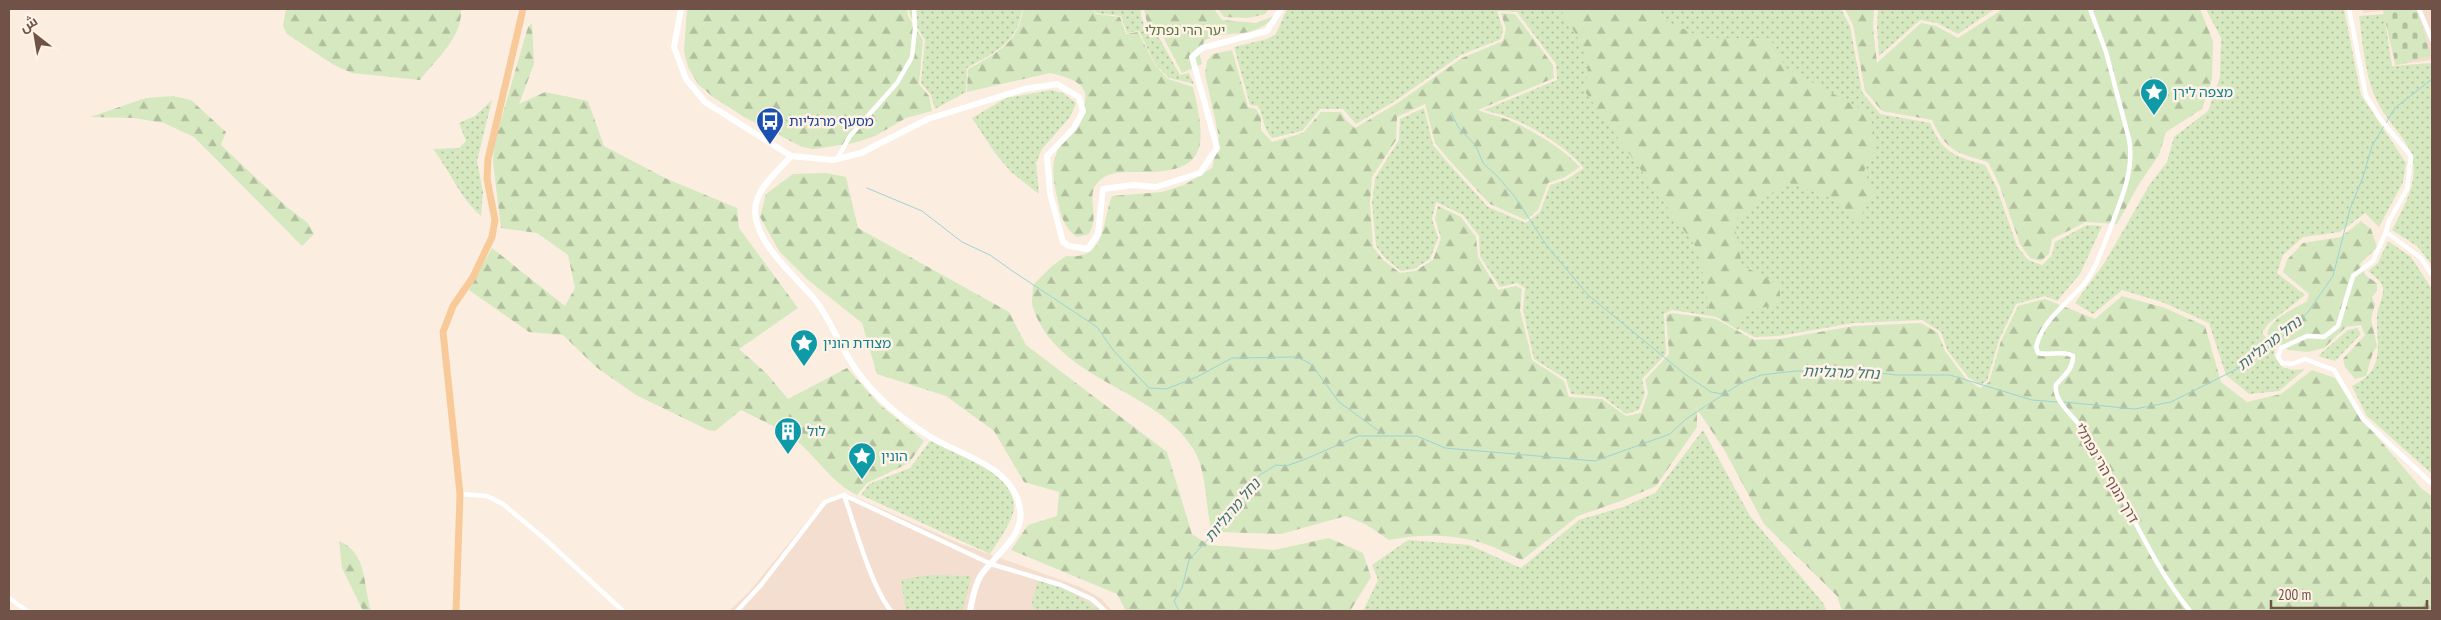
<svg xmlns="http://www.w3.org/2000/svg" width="2441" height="620" font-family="'PT Sans Narrow',Cairo,'Noto Sans Hebrew',sans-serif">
<defs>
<pattern id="grass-dots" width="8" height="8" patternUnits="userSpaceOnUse" patternTransform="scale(1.25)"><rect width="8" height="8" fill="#d5e8c0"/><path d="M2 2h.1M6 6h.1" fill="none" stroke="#b1bf9e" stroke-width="1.8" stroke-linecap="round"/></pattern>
<pattern id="forest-firs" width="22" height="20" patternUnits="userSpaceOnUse" patternTransform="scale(1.25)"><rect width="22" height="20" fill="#d5e8c0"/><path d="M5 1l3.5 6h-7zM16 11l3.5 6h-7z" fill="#b1bf9e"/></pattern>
<pattern id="cemetery-stones" width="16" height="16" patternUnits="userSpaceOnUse" patternTransform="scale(1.25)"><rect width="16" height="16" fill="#d5e8c0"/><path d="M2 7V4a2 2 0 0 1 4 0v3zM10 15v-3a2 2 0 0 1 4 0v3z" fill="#b1bf9e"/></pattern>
</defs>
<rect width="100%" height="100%" fill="#fbeee0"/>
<g fill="#f3decf">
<path d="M 2362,9 L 2432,9 L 2432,60 L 2395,65 L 2383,11 L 2363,13 Z"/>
<path d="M 848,494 L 961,544 L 1080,587 L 1102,599 L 1112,611 L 729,611 L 749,592 L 821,504 Z"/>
</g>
<g fill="url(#grass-dots)">
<path d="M 909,9 L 1022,9 C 1019,42 993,54 967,68 L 966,92 L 935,109 L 931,95 L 921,83 L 925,40 L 910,16 Z"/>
<path d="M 1094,9 L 1141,9 L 1141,16 L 1144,25 L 1157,34 L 1180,75 L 1189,73 L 1194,84 L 1169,78 L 1155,64 L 1139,31 L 1127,33 L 1121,16 L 1096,13 Z"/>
<path d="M 1287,9 L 1841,9 L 1850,26 L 1862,92 L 1880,114 L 1930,123 C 1943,154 1955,156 1985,165 L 1996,186 L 2017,246 L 2028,260 L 2042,265 L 2052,255 L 2055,242 L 2087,225 L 2102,226 L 2080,274 L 2057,301 L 2045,296 L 2016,304 L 1999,340 L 1987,381 L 1980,385 L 1968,377 L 1947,350 L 1941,332 L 1922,320 L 1853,323 L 1779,336 L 1754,337 L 1717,317 L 1672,310 L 1664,314 L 1666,354 L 1642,379 L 1645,393 L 1639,410 L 1626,414 L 1603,397 L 1571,394 L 1566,379 L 1534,359 L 1523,310 L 1525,288 L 1517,283 L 1500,287 L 1480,256 L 1479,236 L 1463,215 L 1436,202 L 1432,219 L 1438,238 L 1430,259 L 1414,269 L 1401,271 L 1385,258 L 1376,246 L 1372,203 L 1375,178 L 1399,140 L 1400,119 L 1424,108 L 1433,145 L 1447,162 L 1488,207 L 1526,223 L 1540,212 L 1550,185 L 1566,180 L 1584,168 C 1569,149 1533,126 1510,118 C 1502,114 1493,113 1484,110 L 1557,80 L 1556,64 L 1517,12 L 1497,11 L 1503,29 L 1501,39 L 1461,55 L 1395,101 L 1356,124 L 1343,109 L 1320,109 L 1302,131 L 1272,138 C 1262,127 1265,119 1258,106 L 1250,105 L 1234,47 L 1267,39 L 1276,34 Z"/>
<path d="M 1878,9 L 1995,9 L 1958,34 L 1937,23 L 1920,20 L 1879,56 L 1877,28 Z"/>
<path d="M 2206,9 L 2344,9 L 2361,95 L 2406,163 L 2403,182 L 2379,227 L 2365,213 L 2340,232 L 2303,237 L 2283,255 L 2277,273 L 2305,295 L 2268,324 L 2262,333 L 2275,347 L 2274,355 L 2282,367 L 2293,370 L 2305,369 L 2279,391 L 2249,394 L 2226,375 L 2209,323 L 2162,302 L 2122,290 L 2093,314 L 2075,303 L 2105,262 L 2150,184 L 2167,162 L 2174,137 L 2208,111 L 2220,77 L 2221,38 Z"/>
<path d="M 2384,14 L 2392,66 L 2431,63 L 2432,66 L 2432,265 L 2417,246 L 2392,230 C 2405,204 2423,176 2408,147 C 2400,132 2386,119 2378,103 C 2365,78 2363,44 2359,16 Z"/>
<path d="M 1051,90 L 1063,93 L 1076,103 L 1070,117 L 1042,149 L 1036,163 L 1039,194 L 1011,172 L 995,153 L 972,118 L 1006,98 Z"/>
<path d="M 492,100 L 477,161 L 483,192 L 481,216 C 460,198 450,171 433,149 L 459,148 L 466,141 L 459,123 L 475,116 Z"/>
<path d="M 2388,241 L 2411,257 L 2432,289 L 2432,474 L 2366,415 L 2352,386 C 2387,369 2376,346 2377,315 C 2378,307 2384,295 2383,288 C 2381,280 2374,276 2368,271 L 2378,263 Z"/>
<path d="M 2357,328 L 2361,334 L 2335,361 L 2318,356 L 2348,330 Z"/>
<path d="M 1703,430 L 1750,516 L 1823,603 L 1827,611 L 1363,611 L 1378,580 L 1372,565 L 1408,540 L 1469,545 L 1521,568 L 1579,520 L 1623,507 L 1655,493 Z"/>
<path d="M 930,441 C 956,453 1022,475 1013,513 C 1009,527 998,541 990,554 L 861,495 L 869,484 L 910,468 Z"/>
<path d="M 929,575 L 971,576 L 963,611 L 906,611 L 901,580 Z"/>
<path d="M 1038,581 L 1060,586 L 1097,608 L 1100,611 L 1034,611 L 1032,602 Z"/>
</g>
<g fill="url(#forest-firs)">
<path d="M 286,9 L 461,9 C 463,37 436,59 420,80 L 352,73 L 334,65 L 287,34 L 283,26 Z"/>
<path d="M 687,9 L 907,9 L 908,16 L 923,40 L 919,84 L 929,96 L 932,111 L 906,118 L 875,136 L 854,143 L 814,149 L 802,147 L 744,117 L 713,97 L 698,84 L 688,67 L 684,51 Z"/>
<path d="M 1023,9 L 1093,9 L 1096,14 L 1120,17 L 1126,34 L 1138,32 L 1155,65 L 1168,79 L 1193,87 C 1208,150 1207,174 1134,172 C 1121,172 1107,172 1098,182 C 1087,194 1096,210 1093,223 C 1093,227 1090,231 1089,234 L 1077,237 C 1064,228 1061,216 1058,201 C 1054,184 1050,168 1057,152 C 1070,119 1118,87 1050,73 L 967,92 L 968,69 C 994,55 1020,42 1023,9 Z"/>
<path d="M 1144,9 L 1214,9 L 1222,20 L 1256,23 L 1275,16 C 1250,43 1228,27 1204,41 L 1200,56 L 1202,64 L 1182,73 L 1159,29 L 1148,27 Z"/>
<path d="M 1218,9 L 1269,9 L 1265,14 L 1248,18 L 1224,17 Z"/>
<path d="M 1560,9 L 1660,9 L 1664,20 L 1703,38 L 1770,38 L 1786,68 L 1870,114 L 1877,146 L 1864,171 L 1874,193 L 1858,221 L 1836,200 L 1787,182 L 1734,221 L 1742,265 L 1779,285 L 1781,304 L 1745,311 L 1738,330 L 1710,313 L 1698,250 L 1586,93 L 1588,63 L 1577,36 Z"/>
<path d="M 1845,9 L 1874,9 L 1873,28 L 1877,63 L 1921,23 L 1936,26 L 1958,38 L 2003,9 L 2200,9 L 2213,41 L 2212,79 L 2202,109 L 2166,132 L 2159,155 L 2139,184 L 2117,224 L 2086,222 L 2052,239 L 2049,254 L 2041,261 L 2030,258 L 2020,244 L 1999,184 L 1988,162 C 1957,153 1946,151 1932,120 L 1882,111 L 1865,91 L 1853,25 Z"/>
<path d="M 1501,13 L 1515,14 L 1553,65 L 1554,78 L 1478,110 C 1489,115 1501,116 1511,121 C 1535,132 1562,148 1580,167 L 1565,177 L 1548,183 L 1538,210 L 1526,220 L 1490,204 L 1449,160 L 1435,143 L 1425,104 L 1397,117 L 1396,140 L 1372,177 L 1370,203 L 1373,247 L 1383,260 L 1400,273 L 1415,271 L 1433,260 L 1441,238 L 1435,219 L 1438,206 L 1461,217 L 1476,237 L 1478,257 L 1498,290 L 1516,286 L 1522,289 L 1520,310 L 1532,360 L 1564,381 L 1569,397 L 1602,399 L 1626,416 L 1641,413 L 1648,393 L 1645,380 L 1669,354 L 1666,315 L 1672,313 L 1716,319 L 1754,340 L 1779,339 L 1854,326 L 1921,323 L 1938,333 L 1945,351 L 1966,379 L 1980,388 L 1989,382 L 2001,341 L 2018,306 L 2045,299 L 2095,319 L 2122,296 L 2165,308 L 2205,326 L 2221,382 L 2247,402 L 2281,394 L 2312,370 L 2335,378 L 2361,418 L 2422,489 L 2432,496 L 2432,611 L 1842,611 L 1837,596 L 1764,524 L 1725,451 L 1697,409 L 1697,427 L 1656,486 L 1621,501 L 1578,516 L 1522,560 C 1508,554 1493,546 1479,542 C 1451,534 1418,534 1389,540 L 1367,525 L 1346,516 L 1281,534 L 1218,532 L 1211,528 C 1205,503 1207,472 1194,450 C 1155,386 1059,383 1033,308 C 1031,302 1033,292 1033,285 L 1052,266 L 1066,256 C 1107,260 1101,224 1112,196 L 1162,192 L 1184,185 L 1212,168 L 1219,137 L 1205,74 L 1207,61 L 1213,54 L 1232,50 L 1248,107 L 1256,109 L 1261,117 L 1261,130 L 1272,142 L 1303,133 L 1321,112 L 1341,112 L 1346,120 L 1355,128 L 1396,104 L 1462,58 L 1503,41 L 1506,29 Z"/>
<path d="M 532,23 L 534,64 L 519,104 L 545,92 L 588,101 L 604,146 L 667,179 L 737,208 L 739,228 L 798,308 L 739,349 L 767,374 L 788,399 L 847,368 L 879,404 L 924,441 L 909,463 L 867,483 L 857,495 C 830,482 816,455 793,438 C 777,427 758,419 741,410 L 715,431 L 708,430 L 636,395 L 596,367 L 563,335 L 529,332 L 469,290 L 492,248 L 565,306 L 575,288 L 568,255 L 537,233 L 501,228 L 493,162 L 494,144 L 528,27 Z"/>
<path d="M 173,96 L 191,100 L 226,132 L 221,145 L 288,208 L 308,223 L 314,234 L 302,246 L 194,137 L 164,123 L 134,118 L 90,117 L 146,98 Z"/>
<path d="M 826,173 L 846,177 L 858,228 L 1009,312 L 1026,345 L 1167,452 L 1192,534 L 1209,545 L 1274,550 L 1329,538 L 1363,553 L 1371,577 L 1350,611 L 1126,611 L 1117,594 L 1011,550 L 1028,525 L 1057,516 L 1059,492 L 1024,482 L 994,431 L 946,396 L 877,374 L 862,323 L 808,280 L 779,251 L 760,217 L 766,194 L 793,174 Z"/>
<path d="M 2361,221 L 2371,229 L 2377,247 L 2360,264 L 2366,276 L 2377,283 L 2377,291 L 2372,297 L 2375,304 L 2371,319 L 2377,346 C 2370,356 2370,365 2366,376 L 2355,379 L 2345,367 L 2343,359 L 2365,335 L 2361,325 L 2346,327 L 2324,348 L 2308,352 L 2288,350 L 2267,334 C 2271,318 2294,309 2307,301 L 2309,294 L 2283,272 L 2287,260 L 2303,243 L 2341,237 Z"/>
<path d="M 339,541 C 368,553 363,586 371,611 L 363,611 L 342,568 Z"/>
</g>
<path fill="url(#cemetery-stones)" d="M 2392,9 L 2417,9 L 2431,56 L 2396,65 L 2383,11 Z"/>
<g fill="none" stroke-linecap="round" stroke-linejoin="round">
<g stroke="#9cd3d5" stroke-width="1">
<path d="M 1451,112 L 1458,127 L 1476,146 L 1483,163 L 1498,177 L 1515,197 L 1547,246 L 1588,295 L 1686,375 L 1711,392 L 1723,394"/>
<path d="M 2386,123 L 2395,108 L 2432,79"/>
<path d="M 867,188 L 922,211 L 962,242 L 990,255 L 1011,270 L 1097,327 L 1113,350 L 1149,388 L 1166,389 L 1197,377 L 1232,358 L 1297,357 L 1311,364 L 1339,402 L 1383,434"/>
<path d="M 2064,402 L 2135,409 L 2171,402 L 2239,368 L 2283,336 L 2308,312 L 2333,276 L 2350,209 L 2363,177 L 2372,146 L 2384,126"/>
<path d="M 1179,611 L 1174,601 L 1182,588 L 1189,560 L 1236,509 L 1242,495 L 1260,475 L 1276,465 L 1286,466 L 1306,459 L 1358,436 L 1417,436 L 1445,448 L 1595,461 L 1670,434 L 1686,419 L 1741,383 L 1761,375 L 1796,371 L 1864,371 L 1897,375 L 1950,375 L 2032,400 L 2057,402"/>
</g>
<g stroke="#fff" stroke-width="4.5">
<path d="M 2090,9 L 2106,52 L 2129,139 C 2135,171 2120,202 2109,232 C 2102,249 2096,269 2084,284 C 2066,305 2043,319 2036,347 L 2038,353 C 2049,356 2063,350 2073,356 C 2073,370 2064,375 2056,385 C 2053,402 2077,419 2085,432 C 2124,491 2146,557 2190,611"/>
<path d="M 2349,9 L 2366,96 L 2382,121 L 2411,156 L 2407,189 L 2389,221 L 2386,232 L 2421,258 L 2432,275"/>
<path d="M 2419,9 L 2432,40"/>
<path d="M 837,159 L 850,136 L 897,83 L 912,57 L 915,29 L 914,9"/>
<path d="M 2386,232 L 2373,261 L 2353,276 L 2338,326 L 2324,337 L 2307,336 L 2281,348 L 2278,357 L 2282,363 L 2292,364 L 2305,359 L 2334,370 L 2363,419 L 2432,484"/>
<path d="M 460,494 L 487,496 L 503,504 L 546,540 L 623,611"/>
<path d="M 844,495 C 855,527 871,586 891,611"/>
<path d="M 9,598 L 27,611"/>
<path d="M 737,611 L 761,585 L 825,502 L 844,495 L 991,564 L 1061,585 L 1092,599 L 1105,611"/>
</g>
<g stroke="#fff" stroke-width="6">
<path d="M 681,9 L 674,47 L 686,79 L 705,102 L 791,156 L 833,160 L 861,153 L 928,119 L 1024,89 L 1057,84 L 1079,97 L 1083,111 L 1074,128 L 1047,156 L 1050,193 L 1063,242 L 1069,246 L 1088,249 L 1098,234 L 1103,189 L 1133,185 L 1156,187 L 1200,173 L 1217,148 L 1192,57 L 1202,48 L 1267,31 L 1281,9"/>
<path d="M 791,156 C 780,169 764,182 758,197 C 742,234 796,276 816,301 C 829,318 837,339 848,357 C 867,390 897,416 929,436 C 960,456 1013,465 1020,509 C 1025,536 995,555 981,575 C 975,585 972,600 970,611"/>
</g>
<path stroke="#f9ca99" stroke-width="7" d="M 456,611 L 460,494 L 443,332 L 453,306 L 473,277 L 492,237 L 495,220 L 487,179 L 488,159 L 523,9"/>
</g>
<defs>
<g id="sight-pin" transform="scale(1.4375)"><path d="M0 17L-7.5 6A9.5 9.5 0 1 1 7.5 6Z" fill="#0f9aa8" stroke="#fff2e6"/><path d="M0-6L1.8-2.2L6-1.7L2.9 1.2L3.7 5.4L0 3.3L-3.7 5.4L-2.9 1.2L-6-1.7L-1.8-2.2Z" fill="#fff"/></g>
<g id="bus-pin" transform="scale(1.4375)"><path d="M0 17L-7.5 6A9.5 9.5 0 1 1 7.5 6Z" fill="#1a4fb4" stroke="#fff2e6"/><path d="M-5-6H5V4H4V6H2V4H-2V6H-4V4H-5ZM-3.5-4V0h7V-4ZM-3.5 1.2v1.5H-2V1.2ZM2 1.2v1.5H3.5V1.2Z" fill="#fff"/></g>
<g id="building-pin" transform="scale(1.4375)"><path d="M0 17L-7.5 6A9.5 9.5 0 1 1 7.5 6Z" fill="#0f9aa8" stroke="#fff2e6"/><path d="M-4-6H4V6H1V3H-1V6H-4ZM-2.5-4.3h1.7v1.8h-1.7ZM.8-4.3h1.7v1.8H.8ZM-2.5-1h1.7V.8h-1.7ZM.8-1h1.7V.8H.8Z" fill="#fff"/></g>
</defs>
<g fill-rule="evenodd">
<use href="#sight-pin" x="2154" y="92"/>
<use href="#bus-pin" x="770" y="121"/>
<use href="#sight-pin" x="804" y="343"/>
<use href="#building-pin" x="788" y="431"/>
<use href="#sight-pin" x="862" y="456"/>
</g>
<g text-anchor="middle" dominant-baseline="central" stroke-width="5" stroke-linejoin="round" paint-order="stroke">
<g font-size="14" fill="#577841" stroke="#fff2e6">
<text x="1185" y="30">יער הרי נפתלי</text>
</g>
<g font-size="14" fill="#0d838f" stroke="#fff2e6" text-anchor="start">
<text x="2173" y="92">מצפה לירן</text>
<text x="823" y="343">מצודת הונין</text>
<text x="807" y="431">לול</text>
<text x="881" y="456">הונין</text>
</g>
<g font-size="14" fill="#164399" stroke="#fff2e6" text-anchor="start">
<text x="789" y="121">מסעף מרגליות</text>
</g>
<g font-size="14" fill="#715248" stroke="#fff2e6">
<text transform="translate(2107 473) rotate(60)">דרך הנוף הרי נפתלי</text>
</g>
<g font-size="15" font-style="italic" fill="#3d7477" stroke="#fff2e6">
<text transform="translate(2269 343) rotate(-38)">נחל מרגליות</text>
<text transform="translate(1841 372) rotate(2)">נחל מרגליות</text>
<text transform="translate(1232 510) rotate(-50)">נחל מרגליות</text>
</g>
</g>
<rect width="2441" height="620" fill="none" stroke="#715248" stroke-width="20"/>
<g transform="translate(35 35) rotate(329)" stroke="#fff2e6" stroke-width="4" paint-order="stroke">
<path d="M0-4L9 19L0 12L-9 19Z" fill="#715248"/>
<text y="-8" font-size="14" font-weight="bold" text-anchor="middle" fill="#715248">ش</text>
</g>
<path d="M2271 600v8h156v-8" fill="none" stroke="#715248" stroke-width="2.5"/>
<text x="2278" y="600" font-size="15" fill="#715248" stroke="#fff2e6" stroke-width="4" paint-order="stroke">200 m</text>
</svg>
